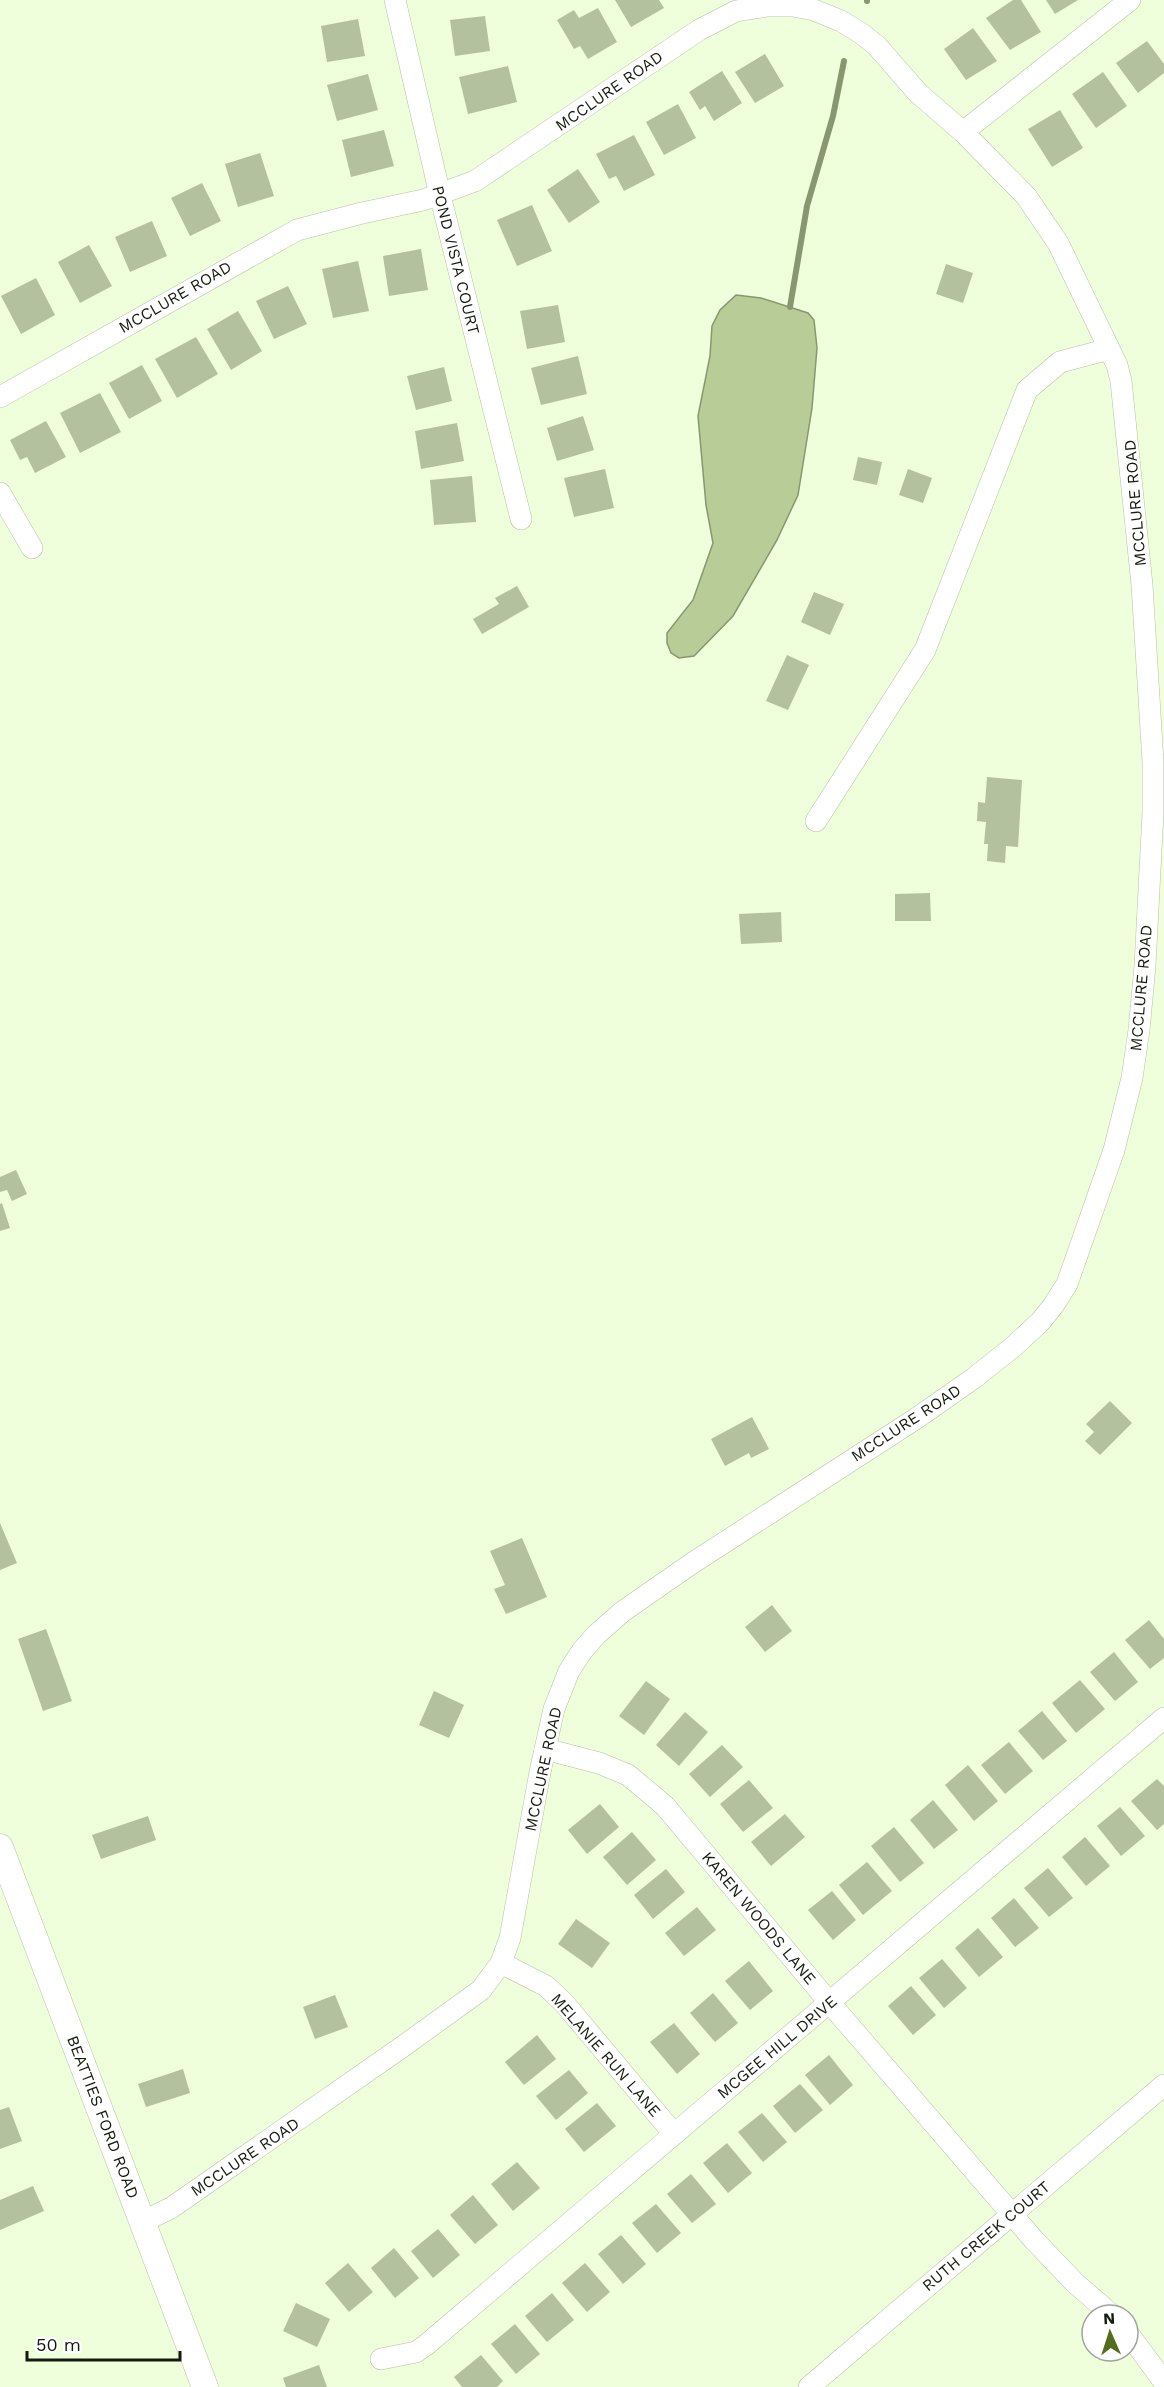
<svg xmlns="http://www.w3.org/2000/svg" width="1164" height="2387" font-family="'Work Sans',sans-serif">
<rect width="100%" height="100%" fill="#effedb"/>
<path fill="#b8cc98" stroke="#87976f" stroke-width="1.5" d="M 736,295 L 761,298 L 808,313 L 814,320 L 817,348 L 812,408 L 798,495 L 777,540 L 733,616 L 694,656 L 679,658 L 671,653 L 667,643 L 667,633 L 693,600 L 713,543 L 706,505 L 698,416 L 710,356 L 712,326 L 720,310 Z"/>
<g fill="none" stroke-linecap="round" stroke-linejoin="round">
<g stroke="#87976f" stroke-width="6">
<path d="M 867,1 L 867,0"/>
<path d="M 790,307 L 807,206 L 833,116 L 844,61"/>
</g>
</g>
<g fill="#b3c19f">
<path d="M 615,0 L 659,0 L 664,8 L 631,27 Z"/>
<path d="M 1013,0 L 1021,0 L 1041,32 L 1010,50 L 986,18 Z"/>
<path d="M 1046,0 L 1078,0 L 1055,14 Z"/>
<path d="M 598,8 L 617,42 L 588,59 L 580,46 L 574,49 L 557,20 L 574,10 L 579,18 Z"/>
<path d="M 485,16 L 490,51 L 455,56 L 450,20 Z"/>
<path d="M 358,19 L 365,56 L 327,62 L 321,26 Z"/>
<path d="M 973,28 L 997,61 L 966,80 L 944,49 Z"/>
<path d="M 1147,41 L 1164,64 L 1164,73 L 1138,93 L 1116,63 Z"/>
<path d="M 765,54 L 784,86 L 755,103 L 735,72 Z"/>
<path d="M 508,66 L 517,102 L 468,114 L 459,77 Z"/>
<path d="M 722,71 L 742,103 L 714,121 L 705,106 L 700,110 L 689,92 Z"/>
<path d="M 1103,72 L 1127,106 L 1096,128 L 1072,94 Z"/>
<path d="M 368,74 L 378,110 L 337,121 L 327,85 Z"/>
<path d="M 678,104 L 696,138 L 664,155 L 646,122 Z"/>
<path d="M 1060,110 L 1083,148 L 1052,167 L 1028,129 Z"/>
<path d="M 384,130 L 394,166 L 351,177 L 342,140 Z"/>
<path d="M 634,135 L 655,175 L 624,191 L 616,176 L 609,179 L 596,154 Z"/>
<path d="M 260,153 L 274,196 L 238,207 L 225,164 Z"/>
<path d="M 578,169 L 600,202 L 569,223 L 547,190 Z"/>
<path d="M 202,183 L 221,221 L 190,236 L 171,198 Z"/>
<path d="M 532,205 L 552,251 L 517,266 L 497,220 Z"/>
<path d="M 152,221 L 167,256 L 130,272 L 115,237 Z"/>
<path d="M 89,245 L 112,286 L 80,303 L 58,262 Z"/>
<path d="M 421,249 L 428,290 L 389,296 L 383,256 Z"/>
<path d="M 358,261 L 369,311 L 333,318 L 322,269 Z"/>
<path d="M 946,264 L 973,273 L 963,303 L 936,294 Z"/>
<path d="M 36,278 L 55,315 L 21,334 L 1,296 Z"/>
<path d="M 288,286 L 307,324 L 274,339 L 256,301 Z"/>
<path d="M 558,305 L 565,342 L 527,349 L 520,311 Z"/>
<path d="M 238,311 L 262,351 L 231,370 L 207,329 Z"/>
<path d="M 196,337 L 218,374 L 177,398 L 155,359 Z"/>
<path d="M 578,356 L 587,394 L 541,405 L 531,368 Z"/>
<path d="M 142,365 L 162,401 L 129,419 L 109,383 Z"/>
<path d="M 444,367 L 452,401 L 416,410 L 407,376 Z"/>
<path d="M 100,393 L 121,432 L 80,453 L 60,413 Z"/>
<path d="M 583,416 L 594,450 L 557,461 L 547,428 Z"/>
<path d="M 46,421 L 66,457 L 35,473 L 27,457 L 20,460 L 10,440 Z"/>
<path d="M 457,423 L 464,461 L 421,469 L 415,431 Z"/>
<path d="M 858,457 L 882,462 L 877,485 L 853,480 Z"/>
<path d="M 605,469 L 614,508 L 574,517 L 564,478 Z"/>
<path d="M 908,469 L 932,478 L 923,503 L 899,495 Z"/>
<path d="M 472,476 L 476,522 L 434,525 L 430,480 Z"/>
<path d="M 517,586 L 529,607 L 482,634 L 473,619 L 499,604 L 495,598 Z"/>
<path d="M 814,592 L 844,604 L 830,635 L 801,622 Z"/>
<path d="M 787,655 L 809,665 L 788,710 L 766,701 Z"/>
<path d="M 987,777 L 1022,780 L 1018,847 L 1006,846 L 1005,863 L 987,861 L 988,844 L 984,844 L 986,822 L 977,821 L 978,802 L 985,803 Z"/>
<path d="M 930,893 L 931,921 L 895,921 L 895,894 Z"/>
<path d="M 781,912 L 782,942 L 741,944 L 739,914 Z"/>
<path d="M 16,1170 L 27,1194 L 12,1201 L 7,1190 L 0,1192 L 0,1177 Z"/>
<path d="M 2,1203 L 10,1228 L 0,1231 L 0,1204 Z"/>
<path d="M 1110,1401 L 1132,1423 L 1100,1455 L 1085,1441 L 1094,1432 L 1086,1424 Z"/>
<path d="M 752,1417 L 769,1449 L 751,1458 L 749,1453 L 725,1466 L 711,1439 Z"/>
<path d="M 0,1523 L 17,1563 L 0,1570 Z"/>
<path d="M 522,1538 L 547,1597 L 506,1614 L 494,1589 L 505,1585 L 490,1551 Z"/>
<path d="M 772,1605 L 792,1631 L 765,1652 L 745,1627 Z"/>
<path d="M 1149,1620 L 1164,1639 L 1164,1658 L 1150,1669 L 1125,1640 Z"/>
<path d="M 46,1629 L 72,1701 L 43,1711 L 18,1639 Z"/>
<path d="M 1114,1652 L 1138,1682 L 1115,1701 L 1090,1672 Z"/>
<path d="M 1080,1680 L 1105,1709 L 1076,1733 L 1052,1703 Z"/>
<path d="M 646,1681 L 670,1699 L 644,1735 L 619,1716 Z"/>
<path d="M 434,1691 L 464,1705 L 449,1738 L 419,1725 Z"/>
<path d="M 1042,1711 L 1067,1741 L 1043,1760 L 1018,1731 Z"/>
<path d="M 685,1712 L 708,1732 L 679,1766 L 656,1745 Z"/>
<path d="M 1009,1742 L 1033,1771 L 1005,1794 L 981,1765 Z"/>
<path d="M 722,1745 L 743,1767 L 710,1797 L 689,1774 Z"/>
<path d="M 968,1765 L 998,1801 L 974,1821 L 945,1785 Z"/>
<path d="M 1157,1779 L 1164,1786 L 1164,1824 L 1157,1830 L 1131,1801 Z"/>
<path d="M 749,1780 L 773,1808 L 743,1832 L 720,1804 Z"/>
<path d="M 933,1800 L 958,1830 L 934,1849 L 910,1820 Z"/>
<path d="M 600,1804 L 619,1827 L 587,1854 L 568,1830 Z"/>
<path d="M 1120,1807 L 1145,1836 L 1121,1856 L 1097,1826 Z"/>
<path d="M 785,1814 L 805,1837 L 771,1866 L 751,1842 Z"/>
<path d="M 148,1816 L 156,1840 L 101,1859 L 92,1835 Z"/>
<path d="M 894,1827 L 924,1863 L 900,1882 L 871,1846 Z"/>
<path d="M 632,1832 L 656,1860 L 627,1885 L 603,1857 Z"/>
<path d="M 1085,1837 L 1110,1866 L 1086,1886 L 1062,1857 Z"/>
<path d="M 867,1862 L 892,1891 L 863,1915 L 839,1885 Z"/>
<path d="M 1048,1868 L 1073,1898 L 1049,1917 L 1024,1888 Z"/>
<path d="M 666,1869 L 685,1892 L 653,1919 L 634,1895 Z"/>
<path d="M 832,1891 L 856,1920 L 833,1940 L 808,1910 Z"/>
<path d="M 1014,1898 L 1039,1928 L 1015,1947 L 991,1918 Z"/>
<path d="M 697,1907 L 716,1930 L 684,1956 L 665,1933 Z"/>
<path d="M 576,1919 L 610,1943 L 592,1968 L 558,1944 Z"/>
<path d="M 978,1928 L 1003,1957 L 979,1977 L 955,1948 Z"/>
<path d="M 942,1959 L 967,1988 L 944,2008 L 919,1978 Z"/>
<path d="M 749,1961 L 773,1991 L 750,2010 L 725,1981 Z"/>
<path d="M 911,1986 L 936,2015 L 913,2035 L 888,2006 Z"/>
<path d="M 713,1993 L 738,2023 L 715,2042 L 690,2013 Z"/>
<path d="M 335,1995 L 348,2027 L 315,2039 L 303,2007 Z"/>
<path d="M 674,2023 L 700,2054 L 677,2074 L 650,2042 Z"/>
<path d="M 537,2035 L 556,2059 L 524,2085 L 505,2062 Z"/>
<path d="M 829,2055 L 853,2085 L 830,2105 L 805,2075 Z"/>
<path d="M 183,2069 L 190,2093 L 146,2107 L 138,2084 Z"/>
<path d="M 569,2070 L 588,2093 L 556,2120 L 536,2096 Z"/>
<path d="M 800,2084 L 823,2110 L 795,2133 L 773,2106 Z"/>
<path d="M 597,2103 L 616,2126 L 584,2152 L 565,2129 Z"/>
<path d="M 9,2107 L 22,2141 L 0,2149 L 0,2110 Z"/>
<path d="M 762,2113 L 787,2142 L 763,2162 L 738,2132 Z"/>
<path d="M 727,2143 L 752,2173 L 728,2193 L 703,2163 Z"/>
<path d="M 517,2162 L 540,2188 L 513,2211 L 491,2184 Z"/>
<path d="M 691,2174 L 716,2204 L 692,2223 L 667,2194 Z"/>
<path d="M 33,2186 L 44,2211 L 0,2230 L 0,2200 Z"/>
<path d="M 473,2195 L 498,2225 L 475,2244 L 450,2215 Z"/>
<path d="M 656,2204 L 681,2233 L 657,2253 L 632,2223 Z"/>
<path d="M 438,2229 L 460,2255 L 433,2278 L 411,2251 Z"/>
<path d="M 621,2235 L 646,2264 L 623,2284 L 598,2254 Z"/>
<path d="M 394,2248 L 419,2278 L 395,2298 L 371,2268 Z"/>
<path d="M 348,2263 L 373,2292 L 349,2312 L 325,2283 Z"/>
<path d="M 585,2263 L 610,2292 L 587,2312 L 562,2283 Z"/>
<path d="M 552,2293 L 574,2320 L 547,2342 L 525,2316 Z"/>
<path d="M 296,2303 L 330,2319 L 317,2347 L 283,2331 Z"/>
<path d="M 515,2324 L 540,2354 L 516,2374 L 491,2344 Z"/>
<path d="M 481,2355 L 503,2381 L 497,2387 L 462,2387 L 454,2377 Z"/>
<path d="M 319,2365 L 327,2387 L 286,2387 L 283,2378 Z"/>
</g>
<g fill="none" stroke-linecap="round" stroke-linejoin="round">
<g stroke="#b5c2a1" stroke-width="22">
<g id="minor">
<path d="M 395,0 L 440,195 L 521,519"/>
<path d="M 963,132 L 1130,0"/>
<path d="M 0,397 L 297,230 L 362,213 L 423,200 L 475,181 L 699,30 L 736,11 L 768,6 L 793,6 L 814,10 L 841,21 L 862,34 L 877,46 L 918,93 L 963,132 L 1026,196 L 1058,243 L 1117,365 L 1121,381 L 1142,585 L 1153,762 L 1153,812 L 1145,966 L 1139,1030 L 1132,1078 L 1114,1150 L 1067,1284 L 1053,1306 L 1040,1322 L 1013,1347 L 974,1378 L 917,1418 L 691,1564 L 622,1612 L 596,1635 L 582,1651 L 569,1671 L 554,1709 L 540,1772 L 510,1938 L 501,1963 L 481,1990 L 402,2047 L 171,2208 L 142,2222"/>
<path d="M 0,493 L 32,548"/>
<path d="M 816,821 L 925,650 L 1027,390 L 1060,362 L 1109,349"/>
<path d="M 545,1749 L 599,1763 L 628,1775 L 665,1806 L 829,2002 L 1034,2240 L 1075,2283 L 1112,2315"/>
<path d="M 501,1963 L 546,1986 L 564,2003 L 674,2134"/>
<path d="M 1128,2333 L 1164,2382"/>
<path d="M 381,2359 L 416,2352 L 426,2345 L 1164,1718"/>
<path d="M 809,2387 L 1164,2085"/>
</g>
</g>
<g stroke="#b5c2a1" stroke-width="27">
<path id="major" d="M 0,1847 L 205,2387"/>
</g>
<use href="#minor" stroke="#fff" stroke-width="21"/>
<use href="#major" stroke="#fff" stroke-width="26"/>
</g>
<g text-anchor="middle" dominant-baseline="central" stroke-width="5" stroke-linejoin="round" paint-order="stroke">
<g font-size="16" fill="#151a0e" stroke="#fff">
<text transform="translate(609 91) rotate(-35)">MCCLURE ROAD</text>
<text transform="translate(456 260) rotate(76)">POND VISTA COURT</text>
<text transform="translate(175 297) rotate(-30)">MCCLURE ROAD</text>
<text transform="translate(1135 503) rotate(-95)">MCCLURE ROAD</text>
<text transform="translate(1141 988) rotate(-85)">MCCLURE ROAD</text>
<text transform="translate(906 1423) rotate(-33)">MCCLURE ROAD</text>
<text transform="translate(543 1769) rotate(-78)">MCCLURE ROAD</text>
<text transform="translate(759 1918) rotate(50)">KAREN WOODS LANE</text>
<text transform="translate(777 2047) rotate(-40)">MCGEE HILL DRIVE</text>
<text transform="translate(606 2055) rotate(49)">MELANIE RUN LANE</text>
<text transform="translate(103 2117) rotate(69)">BEATTIES FORD ROAD</text>
<text transform="translate(245 2157) rotate(-34)">MCCLURE ROAD</text>
<text transform="translate(986 2236) rotate(-40)">RUTH CREEK COURT</text>
</g>
</g>
<g transform="translate(1110 2333) rotate(357)"><circle r="28" fill="#ffffff" stroke="#a1a39f" stroke-width="1.5"/>
<path d="M0-4.5L10 22L0 15L-10 22Z" fill="#536c1e"/>
<text y="-9" font-size="16" font-weight="bold" text-anchor="middle" fill="#151a0e">N</text>
</g>
<path d="M27 2351v9h153v-9" fill="none" stroke="#151a0e" stroke-width="3"/>
<text x="36" y="2351" font-size="18" fill="#151a0e" stroke="#ffffff" stroke-width="4.5" paint-order="stroke">50 m</text>
</svg>
